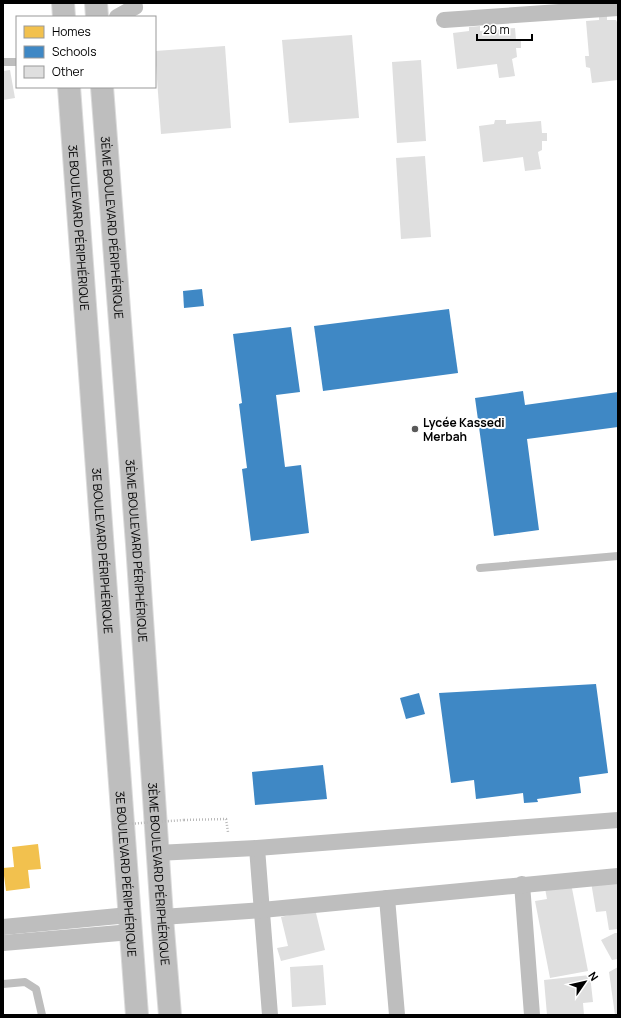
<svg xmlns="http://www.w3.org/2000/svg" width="621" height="1018" font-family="Manrope,sans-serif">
<rect width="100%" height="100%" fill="#fff"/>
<path fill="#f2c14e" d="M 38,844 L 41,869 L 28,870 L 30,888 L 6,891 L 3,868 L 14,867 L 12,847 Z"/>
<g fill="#3f88c5">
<path d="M 202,289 L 204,306 L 184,308 L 183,291 Z"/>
<path d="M 449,309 L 458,373 L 323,391 L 314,326 Z"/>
<path d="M 291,327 L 300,392 L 276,395 L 285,467 L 301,465 L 309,533 L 251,541 L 242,469 L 247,468 L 239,404 L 242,403 L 233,334 Z"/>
<path d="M 523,391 L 525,405 L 618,392 L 618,427 L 527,439 L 539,530 L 494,536 L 475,398 Z"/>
<path d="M 596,684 L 608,773 L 579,777 L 581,793 L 537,799 L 538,802 L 524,803 L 523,793 L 476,799 L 474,780 L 451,783 L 439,693 Z"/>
<path d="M 419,693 L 425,714 L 406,719 L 400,698 Z"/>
<path d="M 323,765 L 327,799 L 255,805 L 252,772 Z"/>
</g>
<g fill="#dfdfdf">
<path d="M 599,15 L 607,15 L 607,20 L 616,20 L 618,24 L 618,80 L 592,83 L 590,68 L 586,67 L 585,56 L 589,56 L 586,21 L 599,20 Z"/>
<path d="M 480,26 L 480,31 L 515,28 L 516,40 L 521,40 L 521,48 L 516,48 L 517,57 L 512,59 L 515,76 L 499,78 L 497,64 L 457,69 L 453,33 L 469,31 L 469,27 Z"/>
<path d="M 352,35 L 359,118 L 289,123 L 282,40 Z"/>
<path d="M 225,46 L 231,128 L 161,134 L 155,51 Z"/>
<path d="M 421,60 L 426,141 L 397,143 L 392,62 Z"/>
<path d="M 10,70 L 15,98 L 3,100 L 3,71 Z"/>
<path d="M 495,120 L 506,120 L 506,124 L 541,121 L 542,133 L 547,133 L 547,141 L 542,141 L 542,150 L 538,152 L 541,169 L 525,171 L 523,157 L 483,162 L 479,126 L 494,124 Z"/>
<path d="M 425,156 L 431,237 L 401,239 L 396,158 Z"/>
<path d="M 590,876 L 618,877 L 618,929 L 609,930 L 606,911 L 596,912 Z"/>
<path d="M 570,878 L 588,971 L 550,978 L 535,901 L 547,899 L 544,883 Z"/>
<path d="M 315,909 L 325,950 L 281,961 L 277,948 L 288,946 L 281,917 Z"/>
<path d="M 615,933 L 618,933 L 618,959 L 612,960 L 601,940 Z"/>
<path d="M 323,965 L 326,1005 L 292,1007 L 290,967 Z"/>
<path d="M 618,967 L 618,1015 L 615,1015 L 609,972 Z"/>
<path d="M 590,975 L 593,1002 L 583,1003 L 584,1015 L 547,1015 L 544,980 Z"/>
</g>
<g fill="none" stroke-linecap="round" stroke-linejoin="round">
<g stroke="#dbdbdb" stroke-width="24">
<g id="highway">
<path d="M 63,3 L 64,17"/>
<path d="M 96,3 L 97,17"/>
<path id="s1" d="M 69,87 L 137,1015"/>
<path id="s2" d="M 102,87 L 137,544 L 162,917 L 170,1015"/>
</g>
</g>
<path stroke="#b9b9b9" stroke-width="2.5" stroke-dasharray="1 2" stroke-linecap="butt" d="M 184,820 L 226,819 L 228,832"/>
<g stroke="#bebebe" stroke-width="8">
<path d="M 3,62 L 17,62"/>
<path d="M 480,568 L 618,556"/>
<path d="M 3,984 L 25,982 L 36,989 L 42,1015"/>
</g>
<g stroke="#bebebe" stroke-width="16">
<path d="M 117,17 L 135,7 L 134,3"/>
<path d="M 444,20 L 618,8"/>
<path d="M 257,848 L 270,1015"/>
<path d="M 157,853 L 257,848 L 618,820"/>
<path d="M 522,884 L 532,1015"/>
<path d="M 387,898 L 397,1015"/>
<path d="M 162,917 L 262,910 L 618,876"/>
<path d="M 3,927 L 129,915"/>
<path d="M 3,943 L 131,932"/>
</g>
<use href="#highway" stroke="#bebebe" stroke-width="22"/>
<path stroke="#b9b9b9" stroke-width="2.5" stroke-dasharray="1 2" stroke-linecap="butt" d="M 114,825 L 184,820"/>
</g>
<circle fill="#595959" stroke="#fff" stroke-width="1.5" cx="415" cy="429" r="4"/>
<g text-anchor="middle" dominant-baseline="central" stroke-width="4" stroke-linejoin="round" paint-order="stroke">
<g font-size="12" fill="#000" stroke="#fff">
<text stroke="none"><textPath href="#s1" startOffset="141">3E BOULEVARD PÉRIPHÉRIQUE</textPath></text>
<text stroke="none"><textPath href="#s2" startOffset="141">3ÈME BOULEVARD PÉRIPHÉRIQUE</textPath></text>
<text stroke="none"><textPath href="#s1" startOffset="465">3E BOULEVARD PÉRIPHÉRIQUE</textPath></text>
<text stroke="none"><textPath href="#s2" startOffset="465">3ÈME BOULEVARD PÉRIPHÉRIQUE</textPath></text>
<text stroke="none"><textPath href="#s1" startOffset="789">3E BOULEVARD PÉRIPHÉRIQUE</textPath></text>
<text stroke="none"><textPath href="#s2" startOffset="789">3ÈME BOULEVARD PÉRIPHÉRIQUE</textPath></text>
</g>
<g font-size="12" font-weight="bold" fill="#000" stroke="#fff" text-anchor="start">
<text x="423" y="422">Lycée Kassedi<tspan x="423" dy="14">Merbah</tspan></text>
</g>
</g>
<rect width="621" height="1018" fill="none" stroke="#000000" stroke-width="8"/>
<rect x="16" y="16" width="140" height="72" fill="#ffffff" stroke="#999999"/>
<rect x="24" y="26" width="20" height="12" fill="#f2c14e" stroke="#999999"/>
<text x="52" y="36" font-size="12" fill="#000000">Homes</text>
<rect x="24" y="46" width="20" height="12" fill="#3f88c5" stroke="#999999"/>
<text x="52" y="56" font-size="12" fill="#000000">Schools</text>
<rect x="24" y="66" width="20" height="12" fill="#dfdfdf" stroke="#999999"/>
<text x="52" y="76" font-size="12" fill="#000000">Other</text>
<g transform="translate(585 982) rotate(56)" stroke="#ffffff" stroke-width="3" paint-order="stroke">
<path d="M0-3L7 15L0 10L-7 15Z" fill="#000000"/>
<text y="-6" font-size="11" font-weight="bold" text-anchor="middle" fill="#000000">N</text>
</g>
<path d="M477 34v6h55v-6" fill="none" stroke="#000000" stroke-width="2"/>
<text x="483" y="34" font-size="12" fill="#000000" stroke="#ffffff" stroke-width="3" paint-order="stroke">20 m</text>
</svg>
